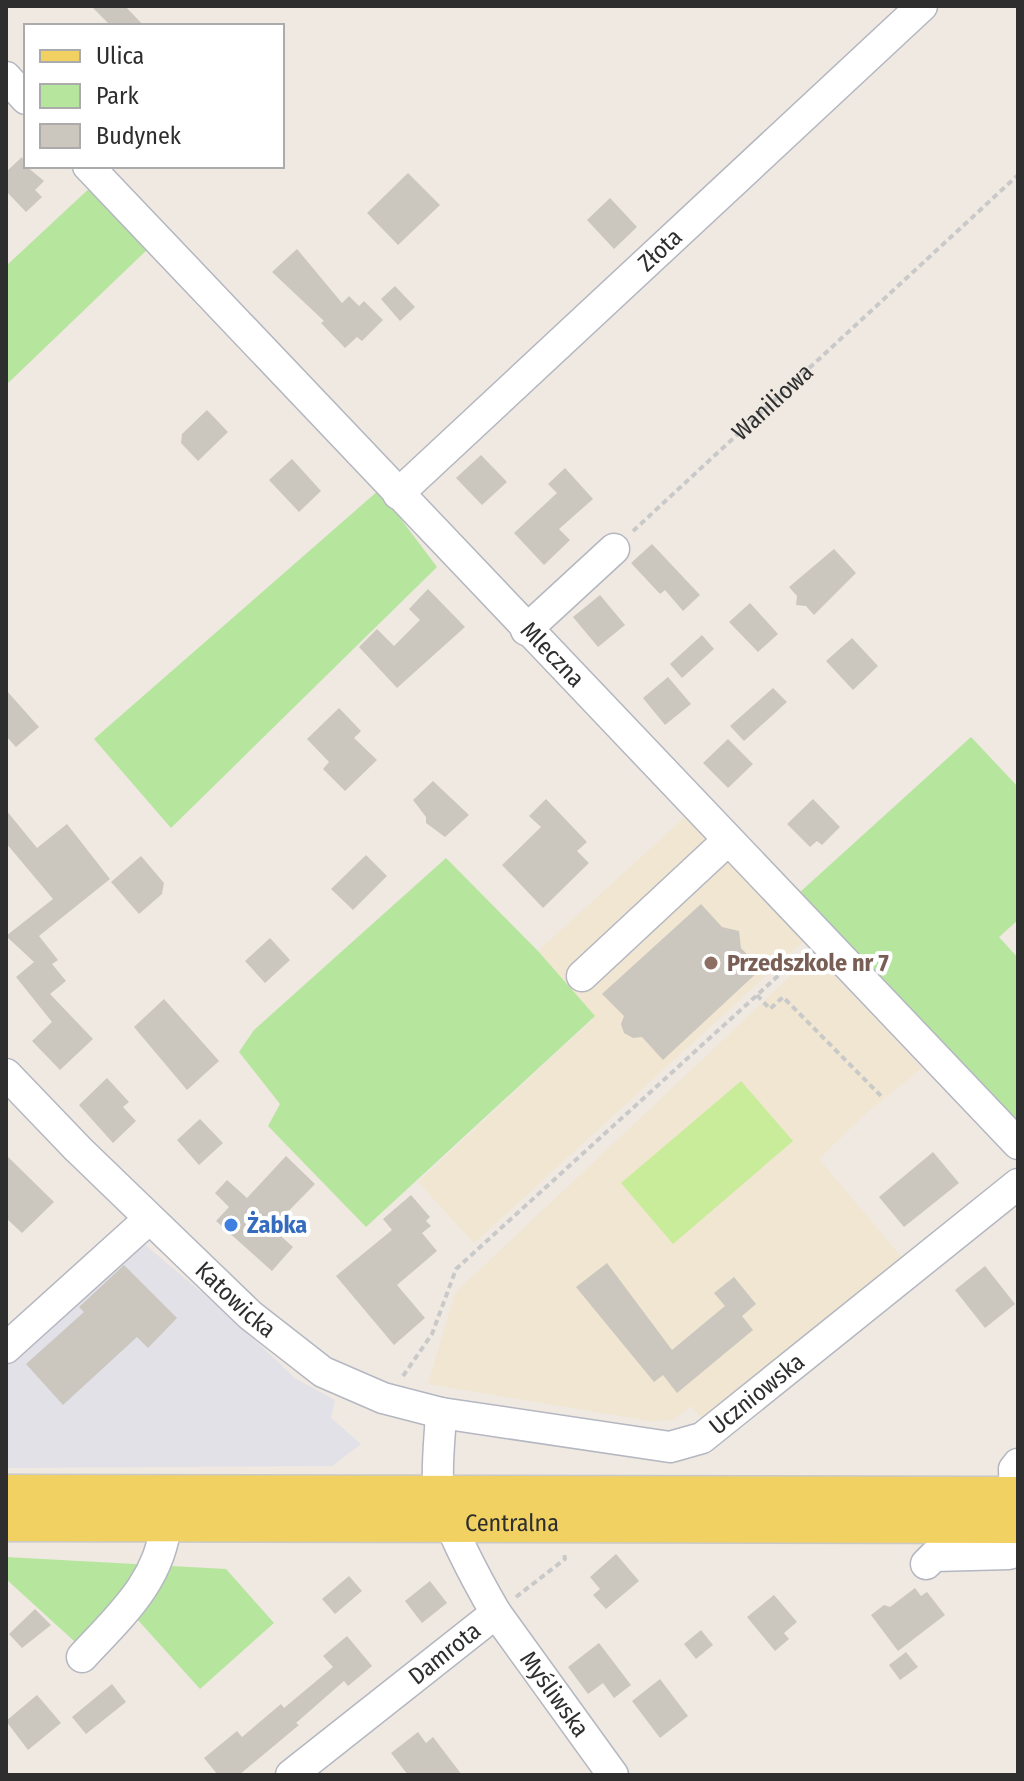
<svg xmlns="http://www.w3.org/2000/svg" width="1024" height="1781" font-family="'Fira Sans Condensed',sans-serif">
<rect width="100%" height="100%" fill="#efe9e1"/>
<path fill="#e3e1e8" d="M 137,1238 L 225,1312 L 296,1379 L 335,1400 L 331,1418 L 361,1444 L 332,1466 L 6,1468 L 6,1358 Z"/>
<g fill="#f0e6d1">
<path d="M 686,816 L 805,940 L 474,1243 L 418,1182 L 595,1017 L 538,951 Z"/>
<path d="M 814,954 L 922,1068 L 863,1116 L 819,1159 L 904,1260 L 705,1422 L 691,1406 L 673,1420 L 650,1421 L 428,1384 L 455,1293 Z"/>
</g>
<g fill="#b6e59e">
<path d="M 93,185 L 151,246 L 6,385 L 6,266 Z"/>
<path d="M 379,490 L 437,567 L 171,828 L 94,739 Z"/>
<path d="M 971,737 L 1018,787 L 1018,920 L 999,937 L 1018,958 L 1018,1122 L 799,893 Z"/>
<path d="M 446,858 L 538,951 L 595,1016 L 366,1227 L 268,1126 L 280,1104 L 239,1052 L 254,1030 Z"/>
<path d="M 6,1557 L 226,1569 L 274,1623 L 200,1689 L 128,1609 L 85,1651 L 6,1579 Z"/>
</g>
<path fill="#c9ec9a" d="M 741,1081 L 793,1141 L 673,1244 L 621,1183 Z"/>
<g fill="#cbc7bf">
<path d="M 91,6 L 125,6 L 144,26 L 111,26 Z"/>
<path d="M 22,157 L 26,166 L 44,181 L 35,190 L 42,197 L 26,212 L 6,191 L 6,172 Z"/>
<path d="M 408,173 L 440,205 L 398,245 L 367,213 Z"/>
<path d="M 610,198 L 637,227 L 614,249 L 587,220 Z"/>
<path d="M 297,249 L 342,303 L 349,296 L 359,306 L 364,301 L 383,320 L 362,341 L 357,337 L 345,348 L 321,323 L 324,321 L 272,272 Z"/>
<path d="M 395,286 L 415,307 L 400,321 L 381,299 Z"/>
<path d="M 207,410 L 228,432 L 198,461 L 181,443 L 182,434 Z"/>
<path d="M 481,455 L 507,482 L 482,505 L 456,478 Z"/>
<path d="M 292,459 L 321,491 L 299,512 L 269,480 Z"/>
<path d="M 565,468 L 593,499 L 559,529 L 570,540 L 544,565 L 514,533 L 557,493 L 548,484 Z"/>
<path d="M 652,544 L 700,595 L 683,611 L 665,590 L 660,594 L 631,563 Z"/>
<path d="M 834,549 L 856,573 L 814,615 L 806,606 L 796,605 L 797,596 L 789,587 Z"/>
<path d="M 428,589 L 465,627 L 397,688 L 359,647 L 377,629 L 394,646 L 420,620 L 409,609 Z"/>
<path d="M 600,595 L 625,625 L 598,647 L 573,617 Z"/>
<path d="M 750,603 L 778,634 L 758,652 L 729,622 Z"/>
<path d="M 702,635 L 714,649 L 682,678 L 670,664 Z"/>
<path d="M 852,638 L 878,666 L 853,690 L 826,661 Z"/>
<path d="M 668,677 L 691,704 L 665,725 L 643,698 Z"/>
<path d="M 773,688 L 787,702 L 744,741 L 730,726 Z"/>
<path d="M 6,690 L 39,727 L 16,747 L 6,736 Z"/>
<path d="M 339,708 L 361,731 L 354,738 L 377,760 L 345,791 L 323,769 L 329,762 L 307,739 Z"/>
<path d="M 728,739 L 753,764 L 728,788 L 703,763 Z"/>
<path d="M 433,781 L 469,815 L 445,837 L 426,823 L 426,817 L 413,800 Z"/>
<path d="M 546,799 L 587,842 L 577,851 L 589,863 L 543,908 L 502,865 L 541,827 L 529,816 Z"/>
<path d="M 813,799 L 840,827 L 822,845 L 817,841 L 810,847 L 787,824 Z"/>
<path d="M 6,810 L 37,848 L 67,824 L 110,879 L 39,936 L 58,960 L 52,964 L 66,981 L 50,994 L 93,1039 L 60,1070 L 32,1041 L 52,1022 L 16,977 L 34,962 L 6,936 L 53,899 L 6,843 Z"/>
<path d="M 366,855 L 387,876 L 353,910 L 331,889 Z"/>
<path d="M 141,856 L 164,883 L 162,894 L 139,914 L 111,882 Z"/>
<path d="M 701,904 L 722,927 L 739,931 L 741,948 L 761,969 L 663,1060 L 642,1037 L 633,1038 L 624,1033 L 621,1024 L 624,1016 L 602,994 Z"/>
<path d="M 270,938 L 290,960 L 265,983 L 245,961 Z"/>
<path d="M 164,999 L 219,1061 L 187,1090 L 134,1027 Z"/>
<path d="M 107,1078 L 129,1102 L 123,1107 L 136,1121 L 113,1143 L 79,1105 Z"/>
<path d="M 200,1119 L 223,1143 L 199,1165 L 177,1140 Z"/>
<path d="M 933,1152 L 959,1183 L 904,1227 L 879,1197 Z"/>
<path d="M 6,1155 L 54,1202 L 22,1233 L 6,1218 Z"/>
<path d="M 286,1156 L 315,1184 L 272,1228 L 293,1247 L 272,1271 L 216,1221 L 229,1207 L 215,1193 L 227,1180 L 247,1198 Z"/>
<path d="M 411,1195 L 430,1217 L 426,1221 L 431,1226 L 422,1233 L 437,1251 L 397,1285 L 425,1318 L 394,1345 L 336,1276 L 392,1230 L 383,1219 Z"/>
<path d="M 607,1263 L 672,1350 L 725,1306 L 714,1293 L 734,1277 L 756,1304 L 742,1316 L 753,1330 L 677,1393 L 663,1375 L 654,1382 L 576,1287 Z"/>
<path d="M 124,1265 L 177,1318 L 148,1348 L 137,1337 L 63,1405 L 26,1364 L 84,1312 L 79,1307 Z"/>
<path d="M 985,1266 L 1015,1304 L 985,1328 L 955,1290 Z"/>
<path d="M 616,1554 L 639,1581 L 606,1609 L 593,1595 L 600,1589 L 590,1577 Z"/>
<path d="M 349,1576 L 362,1591 L 335,1614 L 322,1599 Z"/>
<path d="M 430,1581 L 447,1603 L 422,1623 L 405,1601 Z"/>
<path d="M 915,1588 L 921,1596 L 927,1592 L 945,1615 L 898,1651 L 871,1615 L 884,1605 L 890,1607 Z"/>
<path d="M 774,1595 L 797,1622 L 784,1633 L 789,1639 L 775,1651 L 747,1617 Z"/>
<path d="M 35,1609 L 51,1625 L 22,1648 L 9,1634 Z"/>
<path d="M 701,1630 L 713,1645 L 696,1659 L 684,1644 Z"/>
<path d="M 347,1636 L 372,1666 L 348,1686 L 344,1681 L 296,1723 L 299,1725 L 239,1775 L 218,1775 L 204,1758 L 237,1731 L 242,1737 L 281,1704 L 284,1708 L 333,1667 L 323,1656 Z"/>
<path d="M 599,1643 L 631,1685 L 614,1698 L 603,1683 L 588,1694 L 568,1667 Z"/>
<path d="M 906,1652 L 918,1667 L 900,1680 L 889,1665 Z"/>
<path d="M 660,1679 L 688,1716 L 660,1738 L 632,1701 Z"/>
<path d="M 112,1684 L 126,1702 L 86,1734 L 72,1717 Z"/>
<path d="M 37,1695 L 61,1723 L 28,1750 L 6,1721 Z"/>
<path d="M 418,1732 L 426,1743 L 433,1737 L 462,1775 L 408,1775 L 391,1753 Z"/>
</g>
<g fill="none" stroke-linecap="round" stroke-linejoin="round">
<g stroke="#b4b7c1" stroke-width="33">
<g id="minor">
<path d="M 6,77 L 26,99"/>
<path id="s2" d="M 88,166 L 1018,1144"/>
<path id="s3" d="M 398,494 L 922,6"/>
<path d="M 526,630 L 614,549"/>
<path d="M 582,976 L 727,841"/>
<path id="s4" d="M 6,1074 L 78,1149 L 250,1315 L 323,1372 L 383,1398 L 441,1413 L 670,1447 L 702,1438 L 1018,1184"/>
<path d="M 6,1348 L 149,1219"/>
<path d="M 1015,1496 L 1014,1469 L 1018,1464"/>
<path d="M 926,1564 L 934,1556 L 1009,1554 L 1018,1539"/>
<path id="s5" d="M 496,1613 L 613,1775"/>
<path d="M 82,1657 C 120,1616 161,1580 166,1522"/>
<path id="s6" d="M 291,1775 L 496,1613 C 479,1584 440,1513 438,1482 C 437,1459 440,1435 441,1413"/>
</g>
</g>
<g stroke="#c9c9c9" stroke-width="41">
<g id="major">
<path d="M 6,1494 L 1018,1496"/>
<path id="s7" d="M 6,1522 L 1018,1524"/>
</g>
</g>
<g stroke="#c9c9c9" stroke-width="4" stroke-dasharray="6 4" stroke-linecap="butt">
<path id="s1" d="M 633,531 L 1018,175"/>
<path d="M 757,995 L 770,1009 L 783,997 L 882,1097"/>
<path d="M 403,1376 L 432,1334 L 456,1269 L 801,955"/>
<path d="M 516,1597 L 565,1559 L 564,1553"/>
</g>
<use href="#minor" stroke="#fff" stroke-width="30"/>
<use href="#major" stroke="#f2d163" stroke-width="38"/>
</g>
<circle fill="#8d6e63" stroke="#fff" stroke-width="3" cx="711" cy="963" r="8"/>
<circle fill="#3f7fe0" stroke="#fff" stroke-width="3" cx="231" cy="1225" r="8"/>
<g text-anchor="middle" dominant-baseline="central" stroke-width="8" stroke-linejoin="round" paint-order="stroke">
<g font-size="24" fill="#2e2e2e" stroke="#fff">
<text stroke="none"><textPath href="#s3" startOffset="358">Złota</textPath></text>
<text stroke="none"><textPath href="#s1" startOffset="190">Waniliowa</textPath></text>
<text stroke="none"><textPath href="#s2" startOffset="674">Mleczna</textPath></text>
<text stroke="none"><textPath href="#s4" startOffset="322">Katowicka</textPath></text>
<text stroke="none"><textPath href="#s4" startOffset="896">Uczniowska</textPath></text>
<text stroke="none"><textPath href="#s7" startOffset="506">Centralna</textPath></text>
<text stroke="none"><textPath href="#s6" startOffset="196">Damrota</textPath></text>
<text stroke="none"><textPath href="#s5" startOffset="100">Myśliwska</textPath></text>
</g>
<g font-size="24" font-weight="bold" fill="#785e54" stroke="#fff" text-anchor="start">
<text x="727" y="963">Przedszkole nr 7</text>
</g>
<g font-size="24" font-weight="bold" fill="#366cbe" stroke="#fff" text-anchor="start">
<text x="247" y="1225">Żabka</text>
</g>
</g>
<rect width="1024" height="1781" fill="none" stroke="#2e2e2e" stroke-width="16"/>
<rect x="24" y="24" width="260" height="144" fill="#ffffff" stroke="#ababab" stroke-width="2"/>
<rect x="40" y="50" width="40" height="12" fill="#f2d163" stroke="#ababab" stroke-width="2"/>
<text x="96" y="64" font-size="24" fill="#2e2e2e">Ulica</text>
<rect x="40" y="84" width="40" height="24" fill="#b6e59e" stroke="#ababab" stroke-width="2"/>
<text x="96" y="104" font-size="24" fill="#2e2e2e">Park</text>
<rect x="40" y="124" width="40" height="24" fill="#cbc7bf" stroke="#ababab" stroke-width="2"/>
<text x="96" y="144" font-size="24" fill="#2e2e2e">Budynek</text>
</svg>
